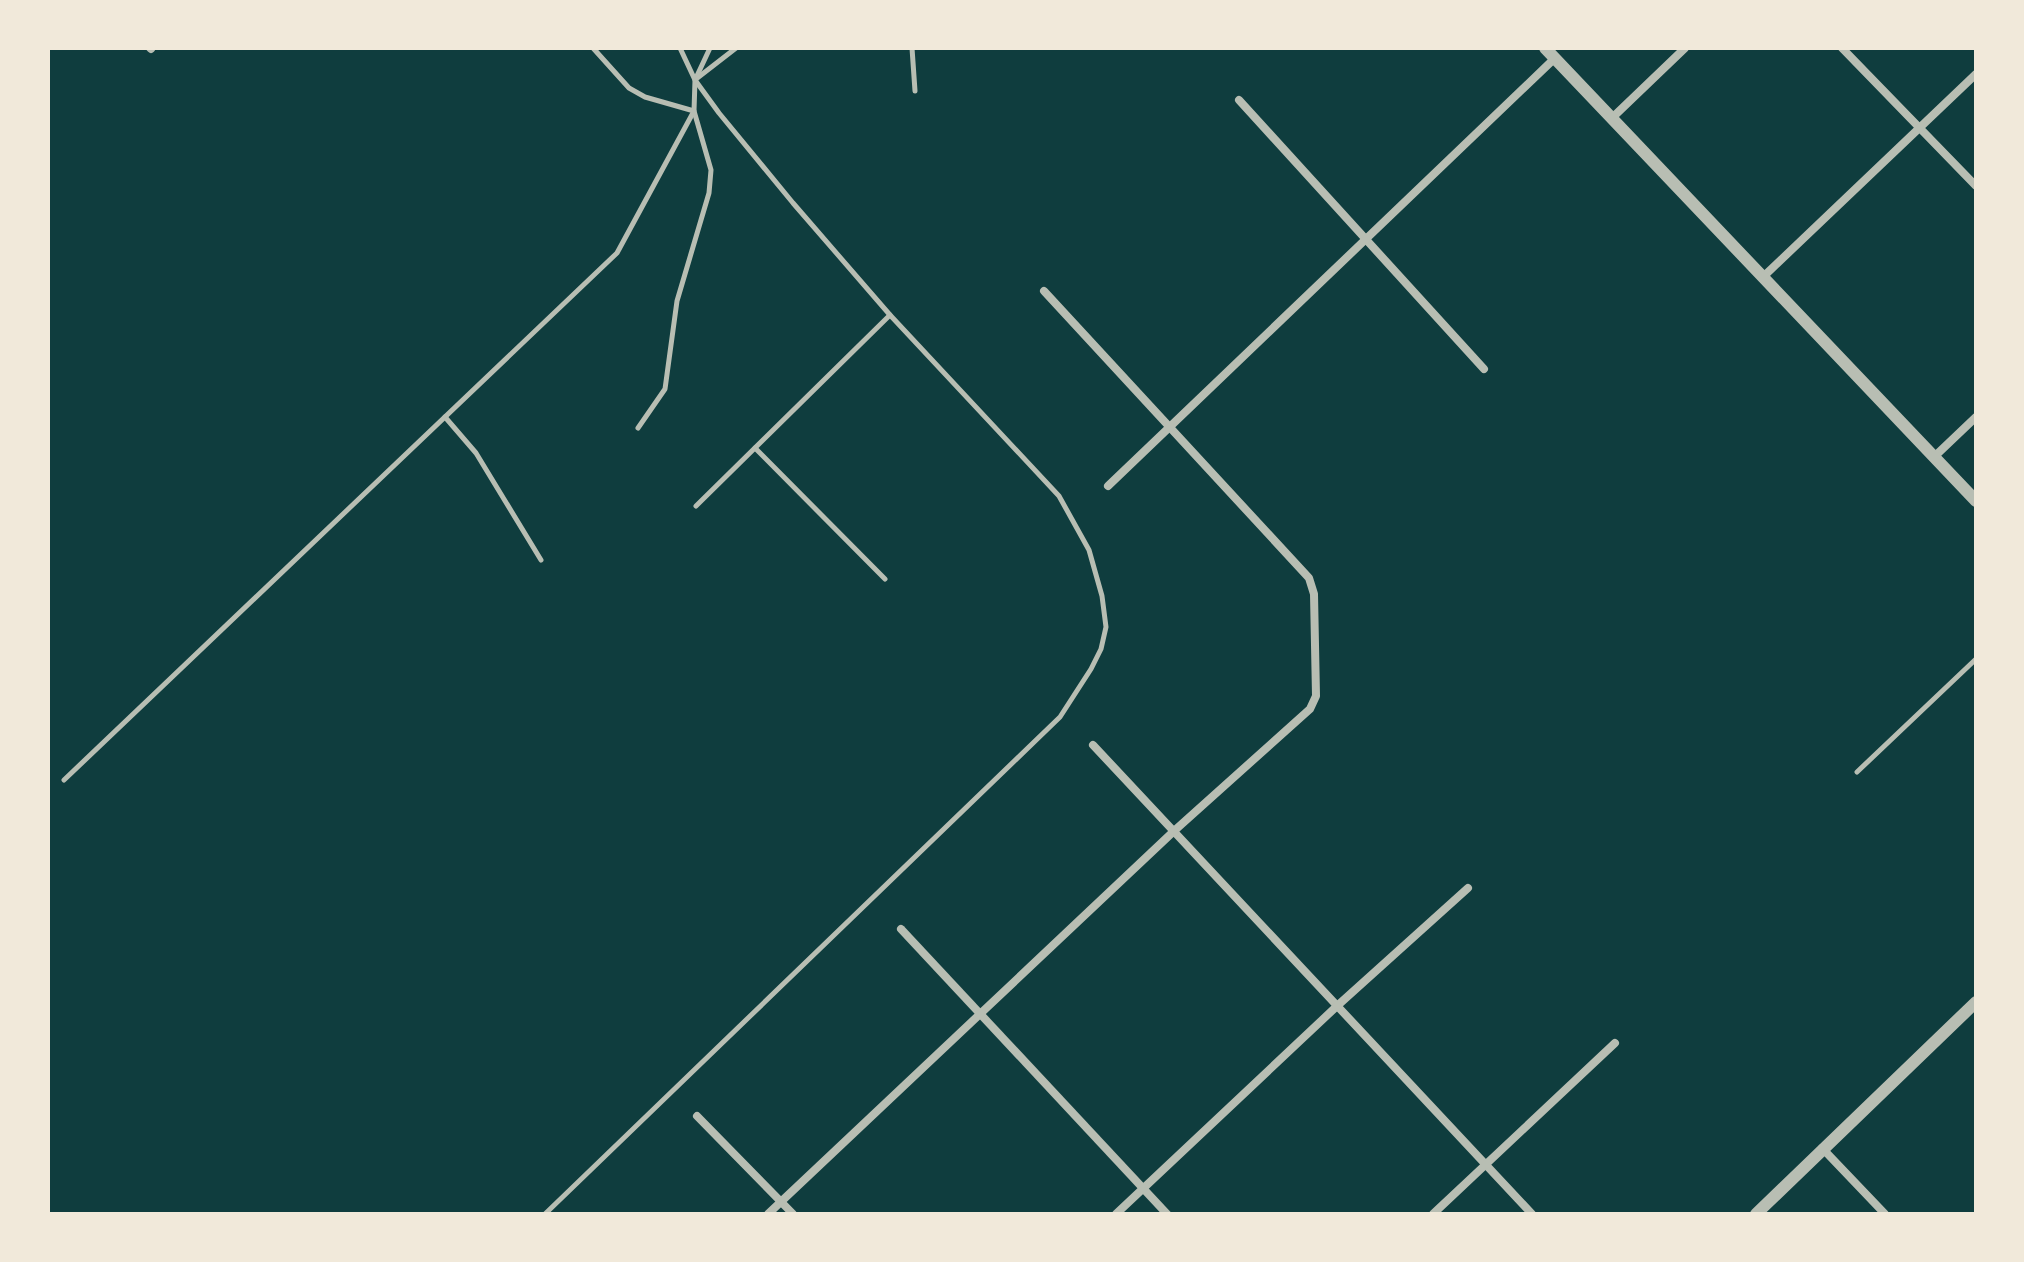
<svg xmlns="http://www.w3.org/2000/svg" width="2024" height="1262" font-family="Jost,sans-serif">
<rect width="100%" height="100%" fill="#0f3d3e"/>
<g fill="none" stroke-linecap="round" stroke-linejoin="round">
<g stroke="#b8beb3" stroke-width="5">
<path d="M 593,48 L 629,88 L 645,97 L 694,111 L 711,170 L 709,193 L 677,301 L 665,389 L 638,428"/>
<path d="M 912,48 L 915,91"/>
<path d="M 696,79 L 736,48"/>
<path d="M 445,417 L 476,453 L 541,560"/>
<path d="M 755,448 L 885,579"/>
<path d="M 696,506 L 890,315"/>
<path d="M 1857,772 L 1976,659"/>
<path d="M 64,780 L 617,253 L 694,111 L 695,80 L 710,48"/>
<path d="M 545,1214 L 1060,717 L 1091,669 L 1101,649 L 1106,627 L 1102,596 L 1089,550 L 1059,496 L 890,315 L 793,203 L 719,113 L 695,80 L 680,48"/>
</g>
<g stroke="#b8beb3" stroke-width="8">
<path d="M 150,48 L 151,49"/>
<path d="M 1842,48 L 1976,186"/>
<path d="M 1239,100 L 1484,369"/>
<path d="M 1612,118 L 1685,48"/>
<path d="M 1763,277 L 1976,74"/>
<path d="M 1934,457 L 1976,417"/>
<path d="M 1108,486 L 1555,58"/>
<path d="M 1093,745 L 1532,1214"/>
<path d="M 901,929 L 1167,1214"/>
<path d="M 697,1116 L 793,1214"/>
<path d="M 1822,1148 L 1885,1214"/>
<path d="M 768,1214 L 1174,831 L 1310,709 L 1316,696 L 1314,594 L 1309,578 L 1044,291"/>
<path d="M 1116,1214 L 1337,1006 L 1468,888"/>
<path d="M 1433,1214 L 1615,1043"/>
</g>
<g stroke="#b8beb3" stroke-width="12">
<path d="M 1545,48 L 1976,501"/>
<path d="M 1756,1214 L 1976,1002"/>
</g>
</g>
<rect width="2024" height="1262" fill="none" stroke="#f1e9da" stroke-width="100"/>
</svg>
